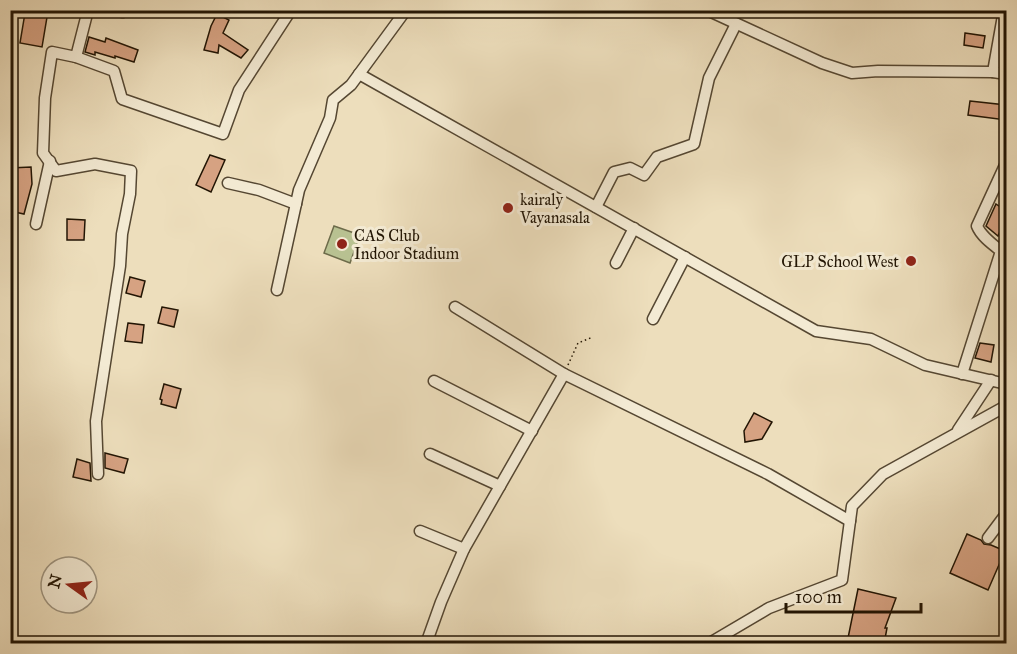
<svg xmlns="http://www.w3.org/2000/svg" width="1017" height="654" font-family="'IM FELL Great Primer',serif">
<rect width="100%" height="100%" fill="#eddebc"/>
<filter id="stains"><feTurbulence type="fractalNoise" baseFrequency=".00333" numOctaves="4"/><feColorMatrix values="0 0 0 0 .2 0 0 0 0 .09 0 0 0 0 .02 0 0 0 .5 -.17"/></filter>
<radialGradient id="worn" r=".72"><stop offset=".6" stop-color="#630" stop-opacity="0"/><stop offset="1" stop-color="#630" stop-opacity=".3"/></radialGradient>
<path fill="#b8c191" stroke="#6d6b4a" stroke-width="1.5" d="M 334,226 L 360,235 L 350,263 L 324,253 Z"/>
<g fill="#d6a282" stroke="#221504" stroke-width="1.5">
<path d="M 25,13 L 47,17 L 42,47 L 20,43 Z"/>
<path d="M 217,14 L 229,20 L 223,33 L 248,50 L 241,58 L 219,45 L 218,53 L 204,50 L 211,26 Z"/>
<path d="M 965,33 L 985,36 L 983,48 L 964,45 Z"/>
<path d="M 89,37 L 105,42 L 106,38 L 138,50 L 134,62 L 115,56 L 115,58 L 95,52 L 95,55 L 85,52 Z"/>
<path d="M 970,101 L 1006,105 L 1006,120 L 968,115 Z"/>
<path d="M 210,155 L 225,160 L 211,192 L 196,185 Z"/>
<path d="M 31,167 L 32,184 L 24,214 L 10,211 L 14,184 L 10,184 L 10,168 Z"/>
<path d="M 996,204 L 1006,211 L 1006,217 L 998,236 L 986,226 Z"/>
<path d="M 67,219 L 85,220 L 84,240 L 67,240 Z"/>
<path d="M 130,277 L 145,281 L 141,297 L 126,293 Z"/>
<path d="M 162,307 L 178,310 L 174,327 L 158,323 Z"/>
<path d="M 128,323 L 144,325 L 142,343 L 125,341 Z"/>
<path d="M 980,343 L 994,345 L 991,362 L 975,358 Z"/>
<path d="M 164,384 L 181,389 L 176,408 L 161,404 L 162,400 L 160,399 Z"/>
<path d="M 754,413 L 772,422 L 762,439 L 745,442 L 744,431 Z"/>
<path d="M 105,453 L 128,459 L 124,473 L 105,468 Z"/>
<path d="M 77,459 L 90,463 L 91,481 L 73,477 Z"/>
<path d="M 967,534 L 981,540 L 984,544 L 991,545 L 1005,551 L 988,590 L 950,573 Z"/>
<path d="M 858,589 L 896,598 L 885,628 L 887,628 L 884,644 L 870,644 L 848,638 Z"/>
</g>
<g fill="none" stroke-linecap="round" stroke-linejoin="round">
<g stroke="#554732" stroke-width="13">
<g id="minor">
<path d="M 88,10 L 76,57 L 52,52 L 45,98 L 43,153 L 56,171 L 95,164 L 131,171 L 130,194 L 122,234 L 120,266 L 96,421 L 98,474"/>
<path d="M 114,10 L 122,12 L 123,10"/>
<path d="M 707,10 L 822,63 L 852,73 L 878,71 L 993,72"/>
<path d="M 1004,10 L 993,72 L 1006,74"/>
<path d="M 76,57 L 114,71 L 122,99 L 223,134 L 239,90 L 291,10"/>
<path d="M 359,74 L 816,331 L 871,339 L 925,365 L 1006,384"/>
<path d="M 228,183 L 259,190 L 296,204"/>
<path d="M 596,207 L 614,172 L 630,168 L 644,175 L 657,157 L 694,144 L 709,78 L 736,24"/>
<path d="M 36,224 L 50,161"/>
<path d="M 616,263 L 634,228"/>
<path d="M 277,290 L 299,190 L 330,118 L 333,100 L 351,85 L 406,10"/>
<path d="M 455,307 L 564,374"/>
<path d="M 653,319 L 685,257"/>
<path d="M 962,374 L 1001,251 C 992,244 981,236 977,226 L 1006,163"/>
<path d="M 434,381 L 532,431"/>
<path d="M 958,430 L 991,380"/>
<path d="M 430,454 L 500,486"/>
<path d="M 420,531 L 464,549 L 564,374 L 768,474 L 850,521"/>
<path d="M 988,538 L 1006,514"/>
<path d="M 426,644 L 441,602 L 464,549"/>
<path d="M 708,644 L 769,608 L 842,580 L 852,506 L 883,474 L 1006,406"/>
</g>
</g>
<path stroke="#221504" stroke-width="1.5" stroke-dasharray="1.5 3" stroke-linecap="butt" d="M 568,365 L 578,343 L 593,337"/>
<use href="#minor" stroke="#f3ead3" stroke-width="10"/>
</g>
<g fill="#8f2418" stroke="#f3ead3" stroke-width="2">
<circle cx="508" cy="208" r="6"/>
<circle cx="342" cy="244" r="6"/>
<circle cx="911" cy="261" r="6"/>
</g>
<g text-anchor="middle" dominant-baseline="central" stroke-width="6" stroke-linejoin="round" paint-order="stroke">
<g font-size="16" fill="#221504" stroke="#f3ead3" text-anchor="start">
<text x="520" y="199">kairaly<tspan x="520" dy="18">Vayanasala</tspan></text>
<text x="354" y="235">CAS Club<tspan x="354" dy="18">Indoor Stadium</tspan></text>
<text x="899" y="261" text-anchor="end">GLP School West</text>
</g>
</g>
<rect width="1017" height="654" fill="none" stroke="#eddebc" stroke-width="36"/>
<rect x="12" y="12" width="993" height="630" fill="none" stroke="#221504" stroke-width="3"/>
<rect x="18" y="18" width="981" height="618" fill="none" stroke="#221504" stroke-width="1.5"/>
<g transform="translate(69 585) rotate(285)"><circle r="28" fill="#f3ead3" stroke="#9f9580" stroke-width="1.5"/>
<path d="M0-4.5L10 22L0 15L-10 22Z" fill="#8f2418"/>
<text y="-9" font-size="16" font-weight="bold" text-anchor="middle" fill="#221504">N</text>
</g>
<path d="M786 603v9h135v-9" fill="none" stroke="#221504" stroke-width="3"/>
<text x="795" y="603" font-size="18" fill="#221504" stroke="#f3ead3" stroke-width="4.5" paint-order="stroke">100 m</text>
<rect width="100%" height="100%" filter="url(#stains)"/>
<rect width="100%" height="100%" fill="url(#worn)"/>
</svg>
